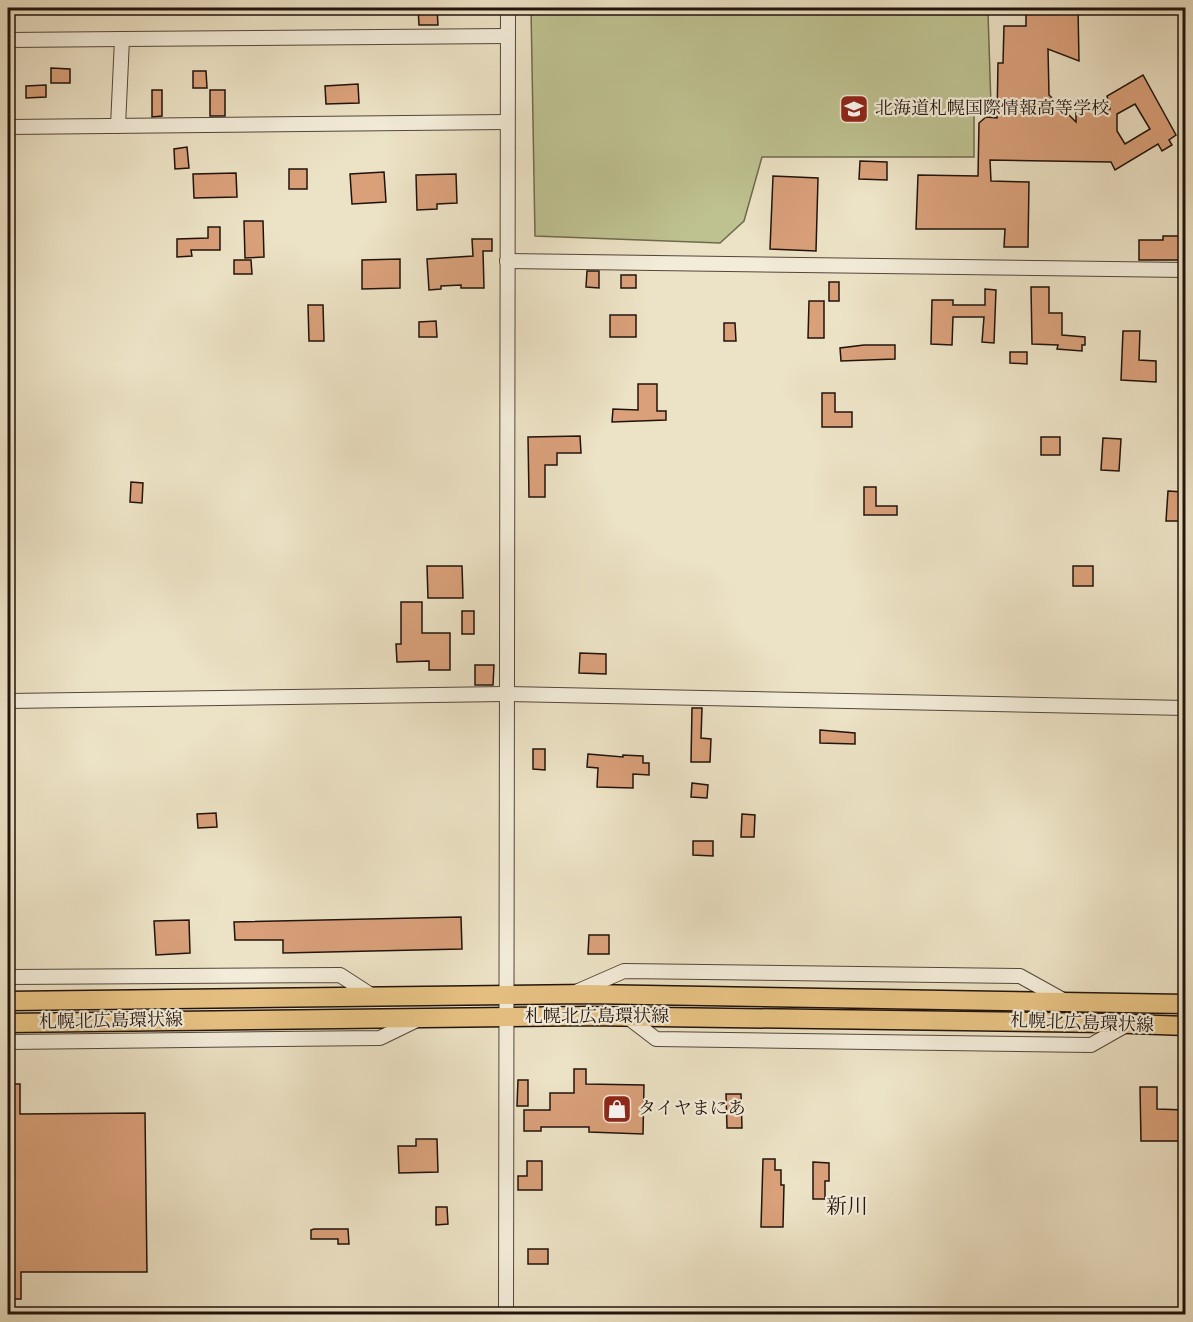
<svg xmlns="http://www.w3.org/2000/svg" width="1193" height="1322" font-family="'IM FELL English','Noto Serif JP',serif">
<rect width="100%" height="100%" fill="#ece2c5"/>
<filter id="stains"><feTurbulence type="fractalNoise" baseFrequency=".00333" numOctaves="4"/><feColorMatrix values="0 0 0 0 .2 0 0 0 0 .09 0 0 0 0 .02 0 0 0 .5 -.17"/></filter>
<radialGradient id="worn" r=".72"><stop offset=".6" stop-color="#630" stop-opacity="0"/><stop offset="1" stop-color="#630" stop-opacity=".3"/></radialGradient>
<path fill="#bec190" stroke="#706a4e" stroke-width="1.5" d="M 531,8 L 988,12 L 991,106 L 974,108 L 974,157 L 762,157 L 744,221 L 720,243 L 535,236 Z"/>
<g fill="#d9a07a" stroke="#21130c" stroke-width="1.5" fill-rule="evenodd">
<path d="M 418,8 L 437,8 L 438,25 L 419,25 Z"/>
<path d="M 1026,8 L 1078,8 L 1079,61 L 1048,49 L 1049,95 L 1076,122 L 1076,107 L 1110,109 L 1107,96 L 1143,75 L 1176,135 L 1169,140 L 1172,145 L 1162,151 L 1158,144 L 1115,170 L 1111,162 L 990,160 L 991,181 L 1029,182 L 1028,247 L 1004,247 L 1005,229 L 916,229 L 918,175 L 978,176 L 979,123 L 986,117 L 997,118 L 998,63 L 1003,63 L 1004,26 L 1026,26 ZM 1135,104 L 1150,129 L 1125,144 L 1117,131 L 1117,114 Z"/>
<path d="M 51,68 L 70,69 L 70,83 L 51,83 Z"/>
<path d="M 193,71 L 206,71 L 207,88 L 193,88 Z"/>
<path d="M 358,84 L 359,103 L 326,104 L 325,86 Z"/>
<path d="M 46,85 L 46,97 L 26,98 L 26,86 Z"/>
<path d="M 152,90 L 162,90 L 162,116 L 152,117 Z"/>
<rect x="210" y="90" width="15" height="26"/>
<path d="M 187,147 L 189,168 L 175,169 L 174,149 Z"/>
<path d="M 860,161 L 887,162 L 887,180 L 859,179 Z"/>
<rect x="289" y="169" width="18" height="20"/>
<path d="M 384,172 L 386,202 L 352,204 L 350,174 Z"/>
<path d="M 236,173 L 237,197 L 194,198 L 193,174 Z"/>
<path d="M 456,174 L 457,203 L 437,204 L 437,209 L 417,210 L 416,175 Z"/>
<path d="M 773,176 L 818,178 L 816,251 L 770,249 Z"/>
<path d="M 244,221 L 263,221 L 264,257 L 245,258 Z"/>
<path d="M 208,227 L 220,227 L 220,250 L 191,250 L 192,256 L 177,257 L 177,239 L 208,238 Z"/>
<path d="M 1163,236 L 1185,236 L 1185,260 L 1139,260 L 1139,240 L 1163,240 Z"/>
<path d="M 472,239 L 492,239 L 492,251 L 483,251 L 484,288 L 461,288 L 461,285 L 441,286 L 441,289 L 429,290 L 427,259 L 473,256 Z"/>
<path d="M 400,259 L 400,288 L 362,289 L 362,260 Z"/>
<path d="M 234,260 L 251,260 L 252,274 L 234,274 Z"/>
<path d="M 587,271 L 599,271 L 599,288 L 586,287 Z"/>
<rect x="621" y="275" width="15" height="13"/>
<rect x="829" y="282" width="10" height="19"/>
<path d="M 1031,287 L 1049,287 L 1049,313 L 1062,313 L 1062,335 L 1085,337 L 1085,345 L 1082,345 L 1082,351 L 1057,349 L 1058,345 L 1032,344 Z"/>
<path d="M 985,289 L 996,290 L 994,343 L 982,342 L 984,317 L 953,317 L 952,345 L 931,344 L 932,300 L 953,300 L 953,305 L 985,305 Z"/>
<path d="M 809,301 L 824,301 L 824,338 L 808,338 Z"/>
<path d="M 308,305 L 323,305 L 324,341 L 309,341 Z"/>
<rect x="610" y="315" width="26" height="22"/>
<path d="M 436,321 L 437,337 L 419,337 L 419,322 Z"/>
<path d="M 724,323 L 735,323 L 736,341 L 724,341 Z"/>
<path d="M 1123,331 L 1140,331 L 1139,360 L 1156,361 L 1156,382 L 1121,380 Z"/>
<path d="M 864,345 L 895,345 L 895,359 L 841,361 L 840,348 Z"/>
<path d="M 1010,352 L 1027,352 L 1027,364 L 1010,363 Z"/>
<path d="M 638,384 L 657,384 L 657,411 L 666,411 L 666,420 L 612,422 L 613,409 L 638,410 Z"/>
<path d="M 822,393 L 835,393 L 835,412 L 852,412 L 852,427 L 822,427 Z"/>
<path d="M 580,436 L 581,453 L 557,453 L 557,465 L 545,465 L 545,497 L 529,497 L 528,437 Z"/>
<rect x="1041" y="437" width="19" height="18"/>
<path d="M 1103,438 L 1121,439 L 1119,471 L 1101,470 Z"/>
<path d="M 131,482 L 143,483 L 142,503 L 130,502 Z"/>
<path d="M 864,487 L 876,487 L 876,506 L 897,506 L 897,515 L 864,515 Z"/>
<path d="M 1168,491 L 1183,492 L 1182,521 L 1166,521 Z"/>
<path d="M 427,566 L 462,566 L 463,598 L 428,598 Z"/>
<rect x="1073" y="566" width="20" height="20"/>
<path d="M 401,602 L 422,602 L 422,633 L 450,633 L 450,670 L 429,670 L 429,661 L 397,662 L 396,644 L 401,644 Z"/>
<rect x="462" y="611" width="12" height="23"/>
<path d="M 580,653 L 606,654 L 606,674 L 579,673 Z"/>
<path d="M 475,665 L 494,665 L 493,685 L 475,685 Z"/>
<path d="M 692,708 L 702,708 L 701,738 L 711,739 L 710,762 L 691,762 Z"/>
<path d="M 820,730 L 855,733 L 855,744 L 820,743 Z"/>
<path d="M 533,749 L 545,749 L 545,770 L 533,769 Z"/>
<path d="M 588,754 L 623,757 L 623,755 L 643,756 L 643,763 L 649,763 L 649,775 L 633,774 L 633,788 L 597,787 L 598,768 L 587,767 Z"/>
<path d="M 692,783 L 708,785 L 707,798 L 691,797 Z"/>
<path d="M 216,813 L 217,827 L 198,828 L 197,814 Z"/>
<path d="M 742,814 L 755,815 L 754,837 L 741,837 Z"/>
<path d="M 693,841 L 713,841 L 713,856 L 693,855 Z"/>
<path d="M 461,917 L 462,949 L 283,953 L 283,940 L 235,940 L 234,922 Z"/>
<path d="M 189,920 L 190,953 L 156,955 L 154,921 Z"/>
<path d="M 589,935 L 609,935 L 609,954 L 588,954 Z"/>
<path d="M 574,1069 L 586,1069 L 586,1084 L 644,1085 L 643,1134 L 589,1132 L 589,1127 L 541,1127 L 541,1131 L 524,1131 L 524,1110 L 550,1110 L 550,1093 L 574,1093 Z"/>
<path d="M 518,1080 L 528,1080 L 528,1106 L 517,1106 Z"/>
<path d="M 8,1084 L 20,1084 L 20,1114 L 145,1113 L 147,1272 L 21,1272 L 21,1299 L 8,1299 Z"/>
<path d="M 1140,1087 L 1157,1087 L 1157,1109 L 1185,1110 L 1185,1141 L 1141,1141 Z"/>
<path d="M 726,1094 L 741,1094 L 742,1128 L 727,1128 Z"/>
<path d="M 416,1139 L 437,1139 L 438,1172 L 399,1173 L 398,1146 L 416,1146 Z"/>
<path d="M 763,1159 L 775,1159 L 775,1170 L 781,1170 L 781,1185 L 784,1185 L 783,1227 L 761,1227 Z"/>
<path d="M 527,1161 L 542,1161 L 542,1190 L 518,1190 L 518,1176 L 527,1176 Z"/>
<path d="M 813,1162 L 829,1163 L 829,1181 L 825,1181 L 825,1199 L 813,1199 Z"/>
<path d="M 436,1207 L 447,1207 L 448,1224 L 436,1225 Z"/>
<path d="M 314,1229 L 348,1229 L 349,1244 L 338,1244 L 338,1239 L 311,1239 L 311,1230 Z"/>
<rect x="528" y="1249" width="20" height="15"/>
</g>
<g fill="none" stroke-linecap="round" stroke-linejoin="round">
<g stroke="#54473a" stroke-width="16">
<g id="minor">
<path d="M 8,40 L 122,39"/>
<path d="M 118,126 L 122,39 L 507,36"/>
<path d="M 8,127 L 507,122"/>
<path d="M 507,261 L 1186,270"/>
<path d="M 8,701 L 505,694 L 1186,708"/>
<path d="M 8,977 L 340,975 L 374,997"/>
<path d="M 576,992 L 624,971 L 1020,976 L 1065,1001"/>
<path d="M 626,1016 L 656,1039 L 1091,1045 L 1128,1024"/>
<path d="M 8,1042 L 380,1038 L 419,1019"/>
<path d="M 506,1314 L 508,8"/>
</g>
</g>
<g stroke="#21130c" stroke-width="21">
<g id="major">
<path d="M 8,1001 L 587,994 L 1186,1004"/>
<path d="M 8,1023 L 587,1016 L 1105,1023 L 1186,1026"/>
</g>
</g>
<use href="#minor" stroke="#f3ecd9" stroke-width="14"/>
<use href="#major" stroke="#e6c182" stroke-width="18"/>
</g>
<defs>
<g id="school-square" transform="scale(1.5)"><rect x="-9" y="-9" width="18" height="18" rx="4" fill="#8f2418" stroke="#f3ecd9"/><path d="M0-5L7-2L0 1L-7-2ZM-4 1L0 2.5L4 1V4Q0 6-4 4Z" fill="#fff"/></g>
<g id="shop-square" transform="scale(1.5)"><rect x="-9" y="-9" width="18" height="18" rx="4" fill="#8f2418" stroke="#f3ecd9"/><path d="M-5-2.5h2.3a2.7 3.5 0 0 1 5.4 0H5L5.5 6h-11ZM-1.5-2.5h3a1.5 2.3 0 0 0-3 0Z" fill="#fff"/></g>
</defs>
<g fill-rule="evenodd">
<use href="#school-square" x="854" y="109"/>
<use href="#shop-square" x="617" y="1109"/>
</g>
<g text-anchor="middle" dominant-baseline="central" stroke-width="4.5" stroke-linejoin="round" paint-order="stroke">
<g font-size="18" fill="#21130c" stroke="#f3ecd9" text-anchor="start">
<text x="875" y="109">北海道札幌国際情報高等学校</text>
<text x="638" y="1109">タイヤまにあ</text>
</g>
<g font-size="18" fill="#21130c" stroke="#f3ecd9">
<text x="597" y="1017">札幌北広島環状線</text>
<text transform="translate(111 1022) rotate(-1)">札幌北広島環状線</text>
<text transform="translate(1082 1024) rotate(2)">札幌北広島環状線</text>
</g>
<g font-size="21" fill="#21130c" stroke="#f3ecd9">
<text x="847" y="1207">新川</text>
</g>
</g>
<rect width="1193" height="1322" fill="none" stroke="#ece2c5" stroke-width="30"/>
<rect x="9" y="9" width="1175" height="1304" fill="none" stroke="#21130c" stroke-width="3"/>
<rect x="15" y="15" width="1163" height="1292" fill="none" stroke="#21130c" stroke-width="1.5"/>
<rect width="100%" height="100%" filter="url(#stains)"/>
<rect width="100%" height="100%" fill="url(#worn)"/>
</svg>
